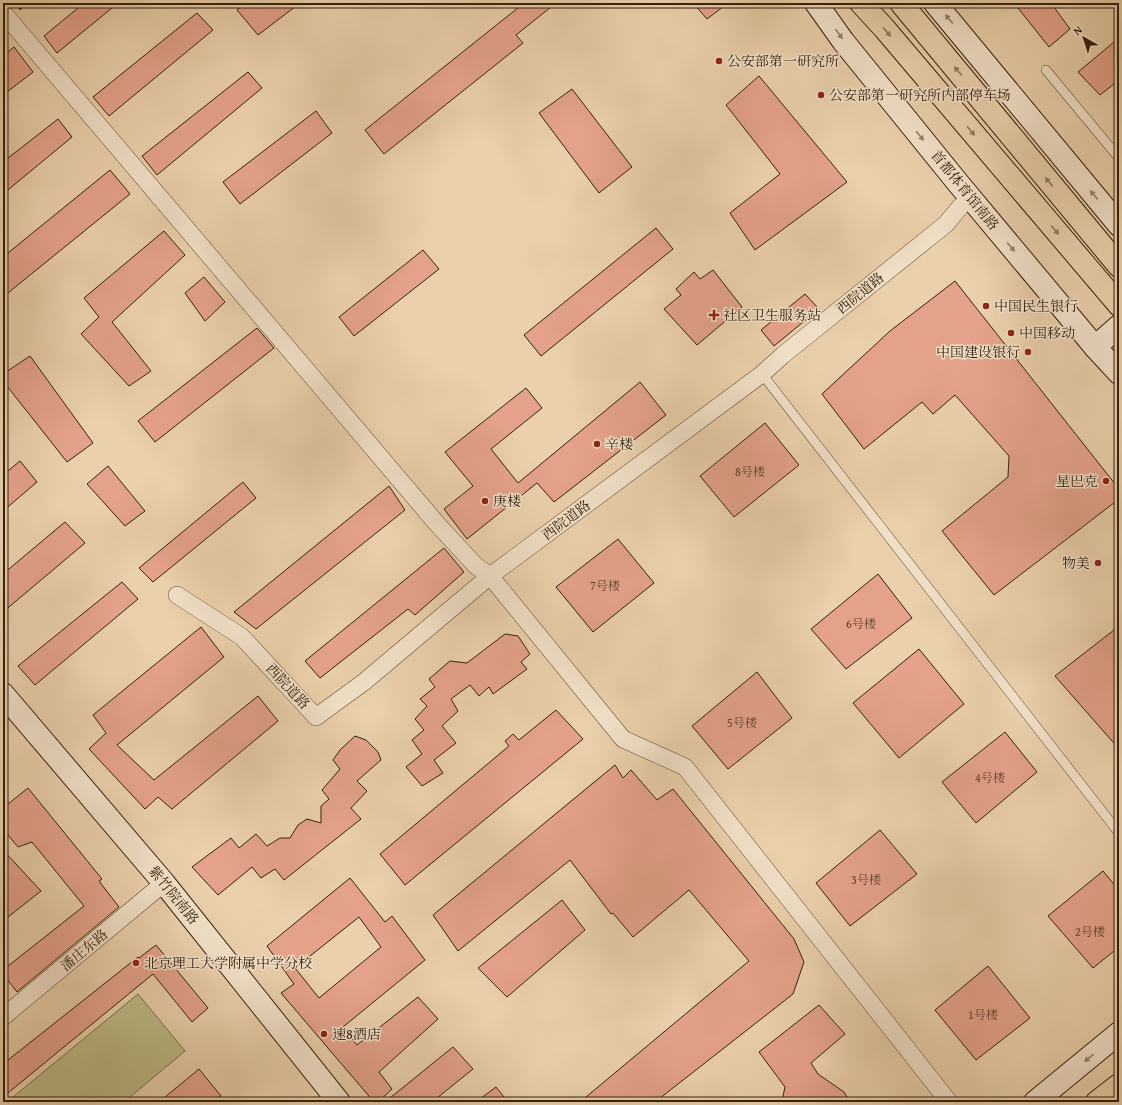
<svg xmlns="http://www.w3.org/2000/svg" width="1122" height="1105" font-family="'Gentium Book Plus','Noto Serif SC',serif">
<rect width="100%" height="100%" fill="#ead0ab"/>
<filter id="stains"><feTurbulence type="fractalNoise" baseFrequency=".005" numOctaves="4"/><feColorMatrix values="0 0 0 0 .2 0 0 0 0 .09 0 0 0 0 .02 0 0 0 .5 -.17"/></filter>
<radialGradient id="worn" r=".72"><stop offset=".6" stop-color="#630" stop-opacity="0"/><stop offset="1" stop-color="#630" stop-opacity=".3"/></radialGradient>
<path fill="#bbba86" stroke="#786e4a" d="M 138,994 L 185,1051 L 124,1102 L 7,1102 Z"/>
<g fill="#e4a28a" stroke="#34210d" fill-rule="evenodd">
<path d="M 84,3 L 118,3 L 57,53 L 44,36 Z"/>
<path d="M 245,3 L 300,3 L 258,35 L 237,10 Z"/>
<path d="M 524,3 L 556,3 L 516,35 L 523,43 L 384,154 L 365,130 Z"/>
<path d="M 693,3 L 728,3 L 707,19 Z"/>
<path d="M 1014,3 L 1051,3 L 1070,29 L 1049,47 Z"/>
<path d="M 197,13 L 213,30 L 109,116 L 93,97 Z"/>
<path d="M 1119,38 L 1119,80 L 1100,95 L 1078,72 Z"/>
<path d="M 14,47 L 33,72 L 3,95 L 3,56 Z"/>
<path d="M 248,72 L 262,88 L 157,175 L 142,156 Z"/>
<path d="M 759,76 L 847,182 L 755,250 L 730,213 L 780,174 L 726,105 Z"/>
<path d="M 572,89 L 632,167 L 599,193 L 539,113 Z"/>
<path d="M 316,111 L 332,133 L 240,204 L 223,182 Z"/>
<path d="M 58,119 L 72,137 L 3,194 L 3,162 Z"/>
<path d="M 110,170 L 130,194 L 3,297 L 3,257 Z"/>
<path d="M 656,228 L 673,249 L 541,356 L 524,335 Z"/>
<path d="M 164,231 L 185,255 L 112,322 L 151,371 L 129,386 L 81,334 L 99,317 L 84,298 Z"/>
<path d="M 423,250 L 439,269 L 354,336 L 339,317 Z"/>
<path d="M 713,270 L 742,307 L 697,345 L 664,309 L 681,295 L 676,289 L 694,272 L 700,279 Z"/>
<path d="M 204,277 L 225,302 L 205,321 L 185,293 Z"/>
<path d="M 955,281 L 1119,489 L 1119,499 L 994,595 L 942,531 L 1008,477 L 1009,456 L 955,395 L 933,414 L 922,402 L 864,449 L 822,394 L 890,331 Z"/>
<path d="M 805,294 L 819,309 L 774,346 L 761,330 Z"/>
<path d="M 257,328 L 274,348 L 155,442 L 138,421 Z"/>
<path d="M 30,356 L 93,443 L 67,462 L 3,381 L 3,374 Z"/>
<path d="M 640,382 L 666,415 L 554,502 L 537,483 L 467,539 L 444,509 L 473,486 L 445,452 L 526,388 L 542,408 L 491,449 L 518,483 Z"/>
<path d="M 765,423 L 799,465 L 734,517 L 700,476 Z"/>
<path d="M 20,461 L 37,482 L 3,511 L 3,475 Z"/>
<path d="M 108,466 L 145,511 L 125,526 L 87,484 Z"/>
<path d="M 243,482 L 256,498 L 153,582 L 139,568 Z"/>
<path d="M 389,486 L 405,510 L 256,629 L 234,612 Z"/>
<path d="M 65,522 L 85,543 L 3,612 L 3,574 Z"/>
<path d="M 618,539 L 654,583 L 593,632 L 556,587 Z"/>
<path d="M 444,548 L 464,572 L 415,615 L 408,609 L 320,678 L 305,661 Z"/>
<path d="M 878,574 L 912,618 L 846,669 L 811,629 Z"/>
<path d="M 122,582 L 138,599 L 35,685 L 18,666 Z"/>
<path d="M 1119,626 L 1119,749 L 1055,676 Z"/>
<path d="M 201,627 L 224,657 L 117,745 L 154,780 L 258,696 L 278,721 L 172,809 L 158,797 L 145,809 L 89,749 L 106,733 L 93,715 Z"/>
<path d="M 505,634 L 518,636 L 530,654 L 521,662 L 527,669 L 493,694 L 489,687 L 479,696 L 470,685 L 451,699 L 458,711 L 442,726 L 456,743 L 434,760 L 443,773 L 422,786 L 406,767 L 422,754 L 412,740 L 424,730 L 415,719 L 427,706 L 420,699 L 435,687 L 429,679 L 450,661 L 467,663 Z"/>
<path d="M 919,649 L 964,704 L 899,758 L 853,703 Z"/>
<path d="M 757,672 L 792,718 L 728,769 L 692,726 Z"/>
<path d="M 556,710 L 583,739 L 405,885 L 380,854 L 509,746 L 505,741 L 513,734 L 519,740 Z"/>
<path d="M 1005,732 L 1037,772 L 976,823 L 942,782 Z"/>
<path d="M 355,736 L 366,740 L 378,752 L 381,760 L 357,781 L 367,791 L 351,808 L 361,819 L 284,880 L 275,869 L 261,878 L 252,867 L 218,895 L 192,867 L 231,838 L 239,848 L 256,834 L 267,846 L 280,838 L 290,838 L 298,825 L 307,819 L 321,823 L 321,806 L 329,799 L 322,790 L 340,769 L 333,760 L 340,750 Z"/>
<path d="M 615,765 L 623,778 L 631,770 L 657,800 L 673,789 L 794,939 L 804,962 L 793,994 L 655,1102 L 580,1102 L 749,961 L 689,890 L 633,937 L 613,913 L 611,914 L 570,860 L 458,951 L 433,915 Z"/>
<path d="M 28,788 L 102,879 L 99,881 L 119,907 L 17,992 L 3,974 L 3,970 L 84,906 L 32,842 L 18,847 L 3,829 L 3,808 Z"/>
<path d="M 880,830 L 917,874 L 850,926 L 816,883 Z"/>
<path d="M 3,850 L 41,891 L 3,921 Z"/>
<path d="M 1103,871 L 1119,890 L 1119,947 L 1093,968 L 1048,916 Z"/>
<path d="M 350,878 L 385,922 L 392,916 L 425,960 L 343,1027 L 357,1045 L 418,997 L 438,1019 L 379,1072 L 392,1089 L 378,1102 L 374,1102 L 281,993 L 294,984 L 267,946 ZM 359,917 L 381,947 L 319,998 L 295,968 Z"/>
<path d="M 562,900 L 585,930 L 507,997 L 478,968 Z"/>
<path d="M 156,945 L 208,1008 L 192,1022 L 153,974 L 3,1097 L 3,1064 L 138,957 L 139,958 Z"/>
<path d="M 988,966 L 1030,1018 L 976,1060 L 935,1010 Z"/>
<path d="M 819,1005 L 845,1034 L 811,1063 L 818,1074 L 844,1092 L 850,1102 L 784,1102 L 783,1096 L 785,1087 L 759,1052 Z"/>
<path d="M 453,1047 L 473,1069 L 432,1102 L 385,1102 Z"/>
<path d="M 199,1069 L 221,1096 L 213,1102 L 159,1102 Z"/>
<path d="M 496,1087 L 508,1102 L 476,1102 Z"/>
</g>
<g fill="none" stroke-linecap="round" stroke-linejoin="round">
<g stroke="#624d34" stroke-width="10">
<g id="lane">
<path d="M 1046,70 L 1119,158"/>
<path d="M 762,374 L 1119,833"/>
</g>
</g>
<g stroke="#624d34" stroke-width="18">
<g id="street">
<path d="M 3,15 L 6,16 L 438,525 L 476,566 L 490,576 L 623,739 L 685,767 L 949,1102"/>
<path d="M 177,595 L 242,637 L 316,717 L 364,682 L 490,576 L 762,374 L 783,355 L 946,224 L 961,206"/>
<path d="M 3,1017 L 164,883"/>
</g>
</g>
<g stroke="#34210d" stroke-width="24">
<g id="secondary">
<path d="M 816,3 L 843,41 L 958,183 L 1095,347 L 1119,373"/>
<path d="M 935,3 L 1119,225"/>
<path d="M 1095,347 L 1119,326"/>
<path d="M 3,694 L 164,883 L 339,1102"/>
<path d="M 1035,1102 L 1119,1033"/>
</g>
</g>
<g stroke="#34210d" stroke-width="24">
<g id="primary">
<path d="M 861,3 L 884,28 L 1119,305"/>
<path d="M 901,3 L 1119,266"/>
<path d="M 1097,1102 L 1119,1085"/>
</g>
</g>
<path stroke="#34210d" stroke-width="2.5" stroke-dasharray="3 2" stroke-linecap="butt" d="M 19,9 L 30,3"/>
<use href="#lane" stroke="#f1e0c8" stroke-width="9"/>
<use href="#street" stroke="#f1e0c8" stroke-width="17"/>
<use href="#secondary" stroke="#f1e0c8" stroke-width="22"/>
<use href="#primary" stroke="#ead0ab" stroke-width="22"/>
</g>
<defs><path id="oneway-solid" d="M-6-.8H1V-3.2L6.5 0L1 3.2V.8H-6Z"/></defs>
<g fill="#92806a">
<use href="#oneway-solid" transform="translate(949 19) rotate(-130)"/>
<use href="#oneway-solid" transform="translate(839 34) rotate(54)"/>
<use href="#oneway-solid" transform="translate(920 136) rotate(52)"/>
<use href="#oneway-solid" transform="translate(1094 195) rotate(-130)"/>
<use href="#oneway-solid" transform="translate(1011 247) rotate(50)"/>
<use href="#oneway-solid" transform="translate(1089 1058) rotate(141)"/>
</g>
<g fill="#8f785c">
<use href="#oneway-solid" transform="translate(887 32) rotate(49)"/>
<use href="#oneway-solid" transform="translate(958 71) rotate(-130)"/>
<use href="#oneway-solid" transform="translate(971 131) rotate(50)"/>
<use href="#oneway-solid" transform="translate(1049 182) rotate(-130)"/>
<use href="#oneway-solid" transform="translate(1055 230) rotate(50)"/>
</g>
<g fill="#8f2418" stroke="#f1e0c8" stroke-width="1.5">
<circle cx="719" cy="61" r="4"/>
<circle cx="821" cy="95" r="4"/>
<circle cx="986" cy="306" r="4"/>
<path d="M712 309h4v4h4v4h-4v4h-4v-4h-4v-4h4z"/>
<circle cx="1011" cy="333" r="4"/>
<circle cx="1028" cy="352" r="4"/>
<circle cx="597" cy="444" r="4"/>
<circle cx="1106" cy="481" r="4"/>
<circle cx="485" cy="501" r="4"/>
<circle cx="1098" cy="563" r="4"/>
<circle cx="136" cy="963" r="4"/>
<circle cx="324" cy="1034" r="4"/>
</g>
<g text-anchor="middle" dominant-baseline="central" stroke-width="3" stroke-linejoin="round" paint-order="stroke">
<g font-size="12" fill="#60412c">
<text x="750" y="471">8号楼</text>
<text x="605" y="585">7号楼</text>
<text x="861" y="623">6号楼</text>
<text x="742" y="722">5号楼</text>
<text x="990" y="777">4号楼</text>
<text x="866" y="879">3号楼</text>
<text x="1090" y="931">2号楼</text>
<text x="983" y="1014">1号楼</text>
</g>
<g font-size="14" fill="#34210d" stroke="#f1e0c8" text-anchor="start">
<text x="727" y="61">公安部第一研究所</text>
<text x="829" y="95">公安部第一研究所内部停车场</text>
<text x="994" y="306">中国民生银行</text>
<text x="723" y="315">社区卫生服务站</text>
<text x="1019" y="333">中国移动</text>
<text x="1020" y="352" text-anchor="end">中国建设银行</text>
<text x="605" y="444">辛楼</text>
<text x="1098" y="481" text-anchor="end">星巴克</text>
<text x="493" y="501">庚楼</text>
<text x="1090" y="563" text-anchor="end">物美</text>
<text x="144" y="963">北京理工大学附属中学分校</text>
<text x="332" y="1034">速8酒店</text>
</g>
<g font-size="14" fill="#34210d" stroke="#f1e0c8">
<text transform="translate(965 190) rotate(51)">首都体育馆南路</text>
<text transform="translate(860 293) rotate(-39)">西院道路</text>
<text transform="translate(566 520) rotate(-37)">西院道路</text>
<text transform="translate(288 686) rotate(47)">西院道路</text>
<text transform="translate(174 895) rotate(51)">紫竹院南路</text>
<text transform="translate(84 950) rotate(-40)">潘庄东路</text>
</g>
</g>
<rect width="1122" height="1105" fill="none" stroke="#ead0ab" stroke-width="16"/>
<rect x="4" y="4" width="1114" height="1097" fill="none" stroke="#34210d" stroke-width="2"/>
<rect x="8" y="8" width="1106" height="1089" fill="none" stroke="#34210d"/>
<g transform="translate(1084 38) rotate(321)" stroke="#f1e0c8" stroke-width="3" paint-order="stroke">
<path d="M0-3L7 15L0 10L-7 15Z" fill="#34210d"/>
<text y="-6" font-size="11" font-weight="bold" text-anchor="middle" fill="#34210d">N</text>
</g>
<rect width="100%" height="100%" filter="url(#stains)"/>
<rect width="100%" height="100%" fill="url(#worn)"/>
</svg>
